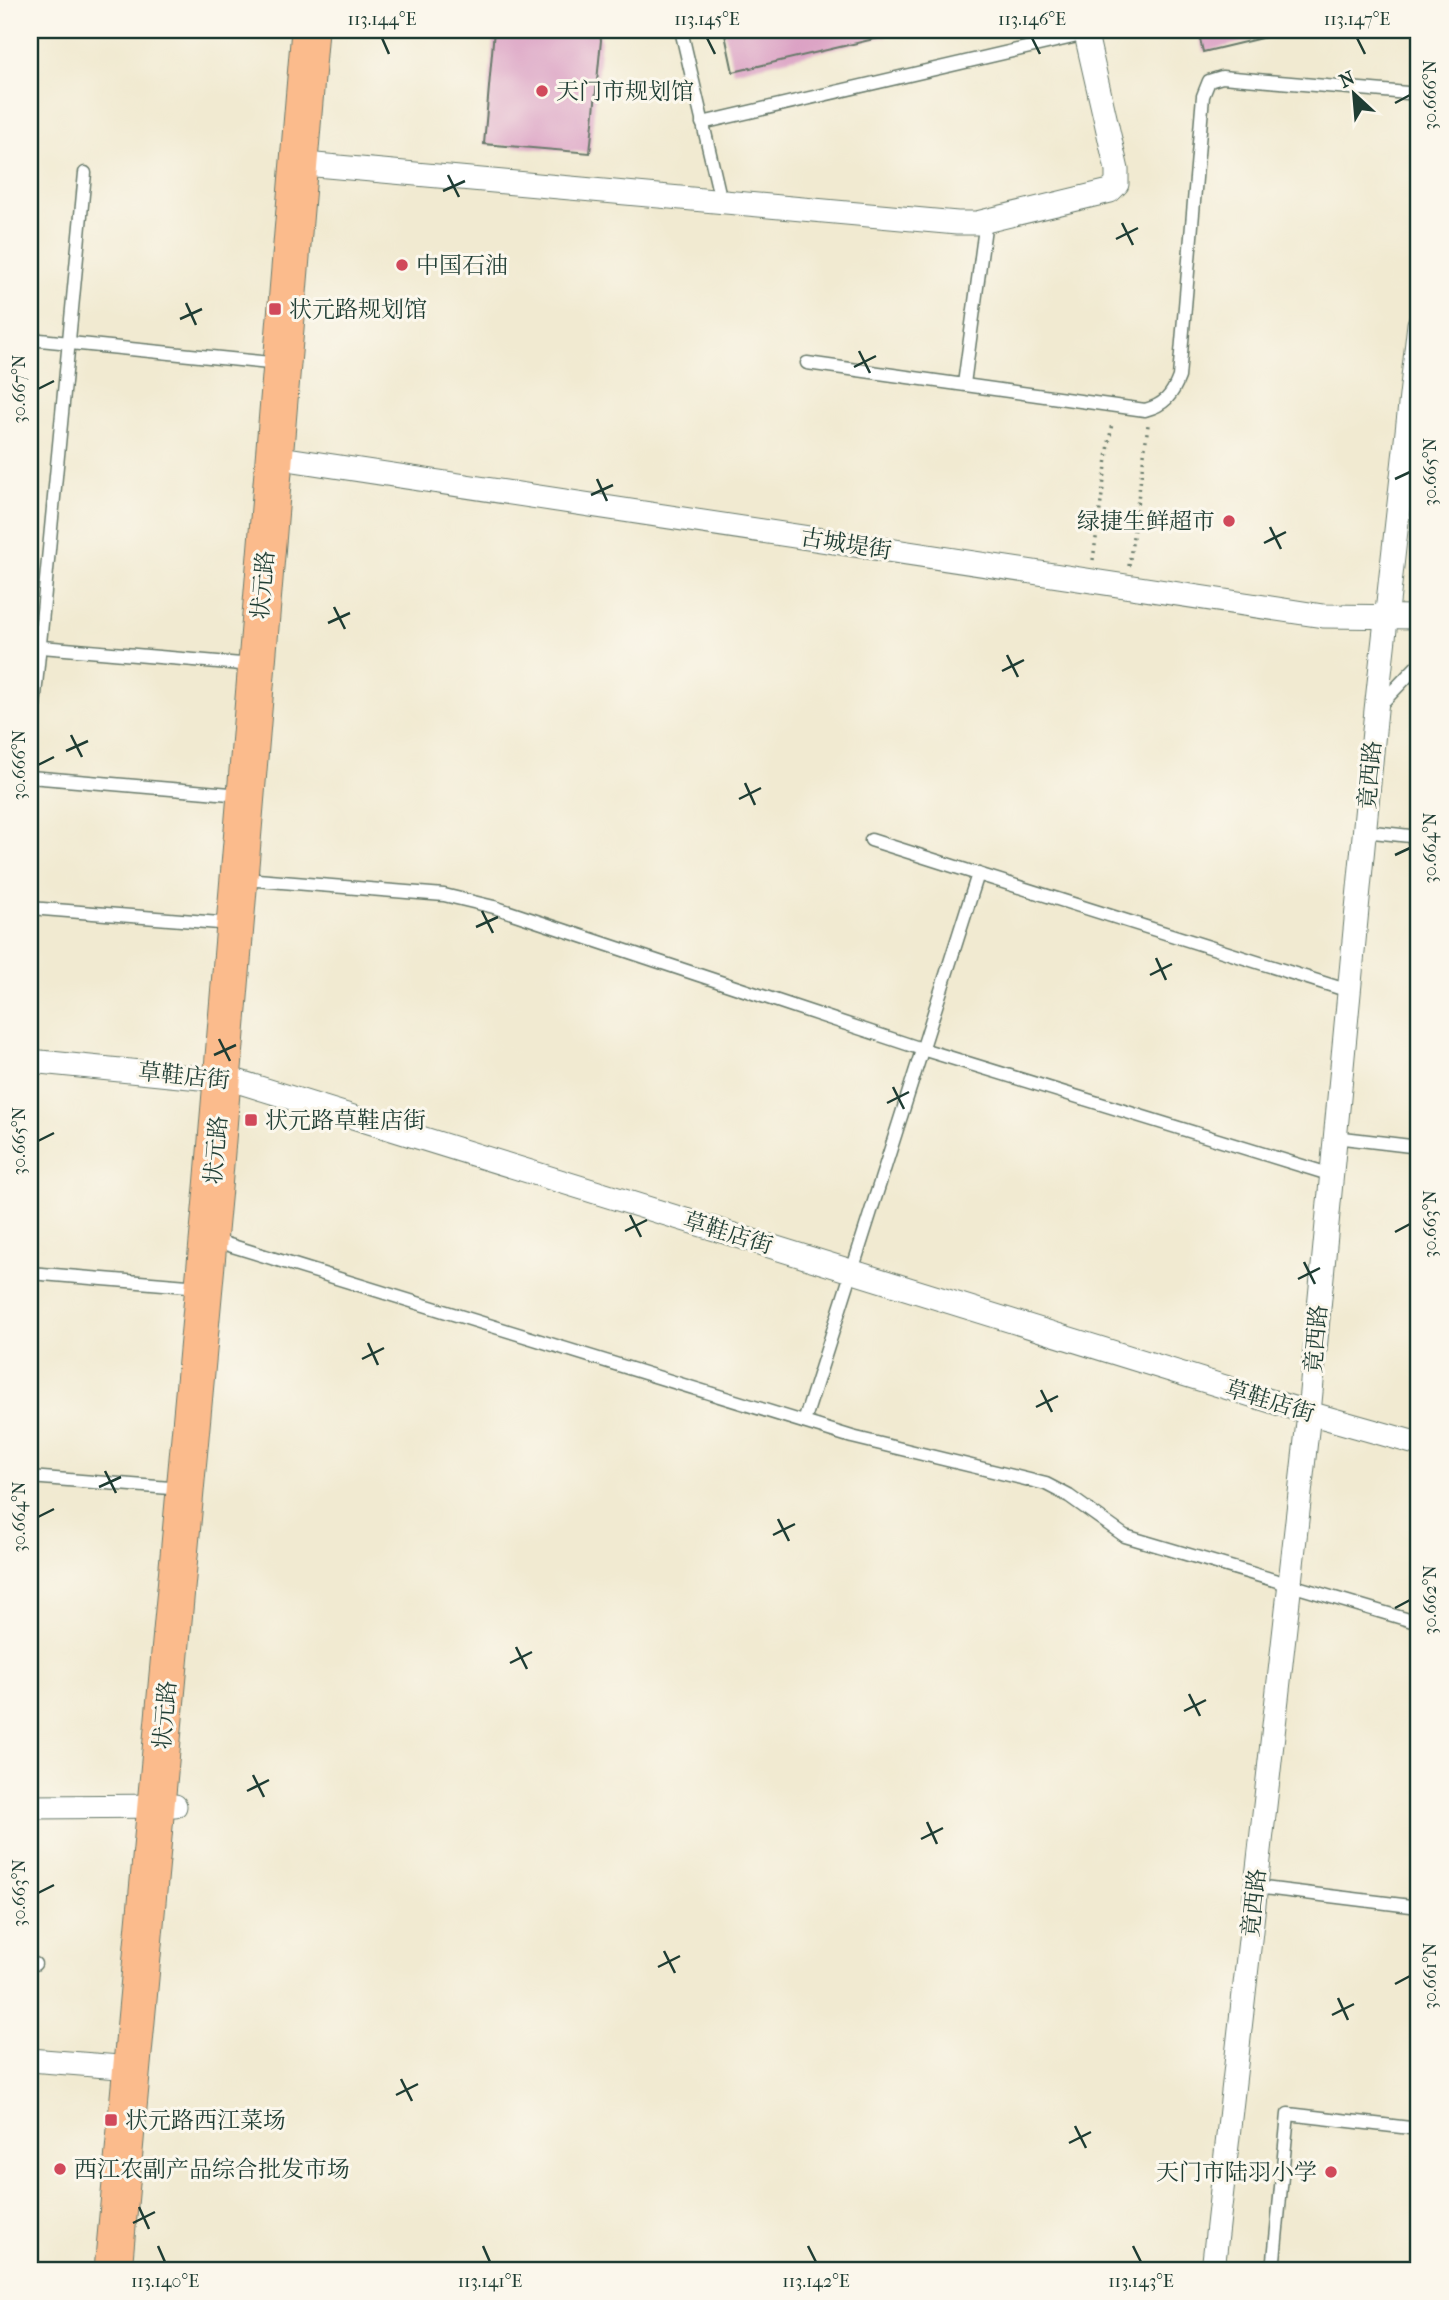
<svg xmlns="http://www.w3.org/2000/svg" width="1449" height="2300" font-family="'IM FELL French Canon','Noto Serif SC',serif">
<rect width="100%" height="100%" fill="#fbf7ec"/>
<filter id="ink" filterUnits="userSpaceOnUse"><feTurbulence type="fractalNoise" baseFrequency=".0143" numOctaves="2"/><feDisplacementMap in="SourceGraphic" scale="14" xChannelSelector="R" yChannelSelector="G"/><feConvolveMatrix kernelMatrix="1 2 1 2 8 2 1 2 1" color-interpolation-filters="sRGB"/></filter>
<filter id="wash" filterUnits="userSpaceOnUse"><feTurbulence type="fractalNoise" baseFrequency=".00686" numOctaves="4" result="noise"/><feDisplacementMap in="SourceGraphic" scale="28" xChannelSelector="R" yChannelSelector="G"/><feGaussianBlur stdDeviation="1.57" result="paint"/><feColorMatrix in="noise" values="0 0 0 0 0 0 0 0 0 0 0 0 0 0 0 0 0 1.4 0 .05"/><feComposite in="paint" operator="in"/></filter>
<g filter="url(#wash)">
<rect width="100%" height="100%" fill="#f1ead1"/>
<g id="blocks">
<g fill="#dba2c4">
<path d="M 494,30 L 599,30 L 601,40 L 590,153 L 484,144 Z"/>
<path d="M 724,30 L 886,30 L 887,36 L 733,72 Z"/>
<path d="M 1198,30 L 1269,30 L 1270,36 L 1203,52 Z"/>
</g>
</g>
</g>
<g filter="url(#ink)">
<use href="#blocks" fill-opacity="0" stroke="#687a6b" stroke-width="2"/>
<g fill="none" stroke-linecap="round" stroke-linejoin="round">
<g stroke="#687a6b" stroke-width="15">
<g id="lane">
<path d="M 681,30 L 721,201"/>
<path d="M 702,123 L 1086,34"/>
<path d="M 30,339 L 280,364"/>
<path d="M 807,363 L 1145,410 C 1164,405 1172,396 1179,377 L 1203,96 L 1209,81 L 1222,77 L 1419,94"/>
<path d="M 964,384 L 986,220"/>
<path d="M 1410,457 L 1419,501"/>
<path d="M 30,646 L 253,665"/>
<path d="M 1378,707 L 1419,664"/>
<path d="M 30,748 L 85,173"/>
<path d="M 30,777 L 242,795"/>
<path d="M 1364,831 L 1419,837"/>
<path d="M 871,840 L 978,874"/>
<path d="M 257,880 L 444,895 L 494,907 L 922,1049 L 1332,1175"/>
<path d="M 30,908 L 232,924"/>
<path d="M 1335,1137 L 1419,1147"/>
<path d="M 226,1244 L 852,1437 L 1046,1484 L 1069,1496 L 1125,1536 L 1419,1623"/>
<path d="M 30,1273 L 200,1287"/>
<path d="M 804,1422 L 978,874 L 1349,991"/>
<path d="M 30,1477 L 183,1489"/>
<path d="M 1256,1887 L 1419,1907"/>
<path d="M 30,1963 L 35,1964"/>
<path d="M 1273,2270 L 1288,2114 L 1419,2129"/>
</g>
</g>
<g stroke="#687a6b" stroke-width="25">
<g id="street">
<path d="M 316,165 L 957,223 L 977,223 L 1110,191 L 1117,184 L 1117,170 L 1085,30"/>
<path d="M 274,457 L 1323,616 L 1419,617"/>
<path d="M 30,1061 L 240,1082 L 1309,1413 L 1419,1444"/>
<path d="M 30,1807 L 175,1806"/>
<path d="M 30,2060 L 132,2068"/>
<path d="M 1213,2270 L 1309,1413 L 1376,710 L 1419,324"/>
</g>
</g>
<g stroke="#687a6b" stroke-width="39">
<path id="primary" d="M 113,2270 L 213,1188 L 310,30"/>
</g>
<g stroke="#687a6b" stroke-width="3.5" stroke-dasharray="2 5" stroke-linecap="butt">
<path d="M 1093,560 L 1112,422"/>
<path d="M 1129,566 L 1148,425"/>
</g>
<use href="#lane" stroke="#fff" stroke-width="12"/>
<use href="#street" stroke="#fff" stroke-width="23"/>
<use href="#primary" stroke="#fbbb8c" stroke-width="37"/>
</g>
</g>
<path fill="none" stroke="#1f3d34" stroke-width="2.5" d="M 382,38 L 389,54M 707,38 L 715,54M 1032,38 L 1040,54M 1357,38 L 1365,54M 1395,103 L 1410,95M 448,175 L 459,197M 443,191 L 465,181M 1122,223 L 1133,245M 1116,239 L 1138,228M 186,303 L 196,325M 180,319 L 202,309M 859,351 L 870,373M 854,367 L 876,356M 38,389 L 54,381M 597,479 L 607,501M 1395,479 L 1410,472M 591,495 L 613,485M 1270,527 L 1281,549M 1264,543 L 1286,532M 334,607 L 345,629M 328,623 L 350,613M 1007,655 L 1018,677M 1002,671 L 1024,660M 71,735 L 82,757M 66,751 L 88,741M 38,765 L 54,757M 745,783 L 755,805M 739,799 L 761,788M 1395,855 L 1410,848M 482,911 L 493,933M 476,927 L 498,917M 1156,958 L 1166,980M 1150,975 L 1172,964M 219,1039 L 230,1061M 214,1055 L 236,1045M 893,1087 L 904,1109M 887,1103 L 909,1092M 38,1141 L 54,1133M 630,1215 L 641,1237M 625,1231 L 647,1220M 1395,1232 L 1410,1224M 1304,1262 L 1315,1284M 1298,1279 L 1320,1268M 368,1343 L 378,1365M 362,1359 L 384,1348M 1041,1390 L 1052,1412M 1036,1407 L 1058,1396M 105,1471 L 116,1493M 99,1487 L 121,1477M 38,1517 L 54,1509M 778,1519 L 789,1541M 773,1535 L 795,1524M 1395,1608 L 1410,1600M 516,1647 L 527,1669M 510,1663 L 532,1652M 1189,1694 L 1200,1716M 1184,1711 L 1206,1700M 253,1775 L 264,1797M 247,1791 L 269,1780M 927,1822 L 937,1844M 921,1839 L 943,1828M 38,1893 L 54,1885M 664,1951 L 675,1973M 658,1967 L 680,1956M 1395,1984 L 1410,1976M 1338,1998 L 1348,2020M 1332,2015 L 1354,2004M 401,2079 L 412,2101M 396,2095 L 418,2084M 1075,2126 L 1086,2148M 1069,2143 L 1091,2132M 139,2207 L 149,2229M 133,2223 L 155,2212M 158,2246 L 165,2262M 483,2246 L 490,2262M 808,2246 L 816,2262M 1133,2246 L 1141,2262"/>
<g fill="#d1495b" stroke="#fbf7ec" stroke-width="2.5">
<circle cx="542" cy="91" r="7"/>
<circle cx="402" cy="265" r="7"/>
<rect x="268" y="302" width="14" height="14" rx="3.5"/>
<circle cx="1229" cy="521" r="7"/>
<rect x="244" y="1113" width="14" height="14" rx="3.5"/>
<rect x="104" y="2113" width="14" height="14" rx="3.5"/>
<circle cx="60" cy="2169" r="7"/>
<circle cx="1331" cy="2172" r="7"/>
</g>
<g text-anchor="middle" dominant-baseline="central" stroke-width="6" stroke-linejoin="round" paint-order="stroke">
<g font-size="23" fill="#1f3d34" stroke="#fbf7ec" text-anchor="start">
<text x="556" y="91">天门市规划馆</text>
<text x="416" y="265">中国石油</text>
<text x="289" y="309">状元路规划馆</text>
<text x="1215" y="521" text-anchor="end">绿捷生鲜超市</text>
<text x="265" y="1120">状元路草鞋店街</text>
<text x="125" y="2120">状元路西江菜场</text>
<text x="74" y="2169">西江农副产品综合批发市场</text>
<text x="1317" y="2172" text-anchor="end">天门市陆羽小学</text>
</g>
<g font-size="23" fill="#1f3d34" stroke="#fbf7ec">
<text transform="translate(846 544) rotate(9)">古城堤街</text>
<text transform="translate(263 585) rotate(-85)">状元路</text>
<text transform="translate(1370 775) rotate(-85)">竟西路</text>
<text transform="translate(184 1076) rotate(6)">草鞋店街</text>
<text transform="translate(216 1150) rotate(-85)">状元路</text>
<text transform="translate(728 1233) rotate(17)">草鞋店街</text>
<text transform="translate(1316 1339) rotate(-85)">竟西路</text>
<text transform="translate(1270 1401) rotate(17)">草鞋店街</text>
<text transform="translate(165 1715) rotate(-85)">状元路</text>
<text transform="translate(1254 1903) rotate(-84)">竟西路</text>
</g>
</g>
<rect width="1449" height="2300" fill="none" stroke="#fbf7ec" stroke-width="77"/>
<g transform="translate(1354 94) rotate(334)" stroke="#fbf7ec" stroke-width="5" paint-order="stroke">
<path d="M0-5L12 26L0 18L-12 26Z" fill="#1f3d34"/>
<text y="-10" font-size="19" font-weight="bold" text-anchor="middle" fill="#1f3d34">N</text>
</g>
<rect x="38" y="38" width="1372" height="2224" fill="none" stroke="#1f3d34" stroke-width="2.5"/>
<g font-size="18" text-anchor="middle" fill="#1f3d34">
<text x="382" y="25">113.144°E</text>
<text x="707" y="25">113.145°E</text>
<text x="1032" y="25">113.146°E</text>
<text x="1357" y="25">113.147°E</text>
<text transform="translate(1430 95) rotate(-90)" y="6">30.666°N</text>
<text transform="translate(19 389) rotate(-90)" y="6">30.667°N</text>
<text transform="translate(1430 472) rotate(-90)" y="6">30.665°N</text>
<text transform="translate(19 765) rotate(-90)" y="6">30.666°N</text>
<text transform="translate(1430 848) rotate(-90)" y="6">30.664°N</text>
<text transform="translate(19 1141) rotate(-90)" y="6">30.665°N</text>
<text transform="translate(1430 1224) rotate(-90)" y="6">30.663°N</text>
<text transform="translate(19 1517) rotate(-90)" y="6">30.664°N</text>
<text transform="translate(1430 1600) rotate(-90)" y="6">30.662°N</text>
<text transform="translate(19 1893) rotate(-90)" y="6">30.663°N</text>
<text transform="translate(1430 1976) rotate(-90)" y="6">30.661°N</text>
<text x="165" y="2287">113.140°E</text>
<text x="490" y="2287">113.141°E</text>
<text x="816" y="2287">113.142°E</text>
<text x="1141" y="2287">113.143°E</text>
</g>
</svg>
